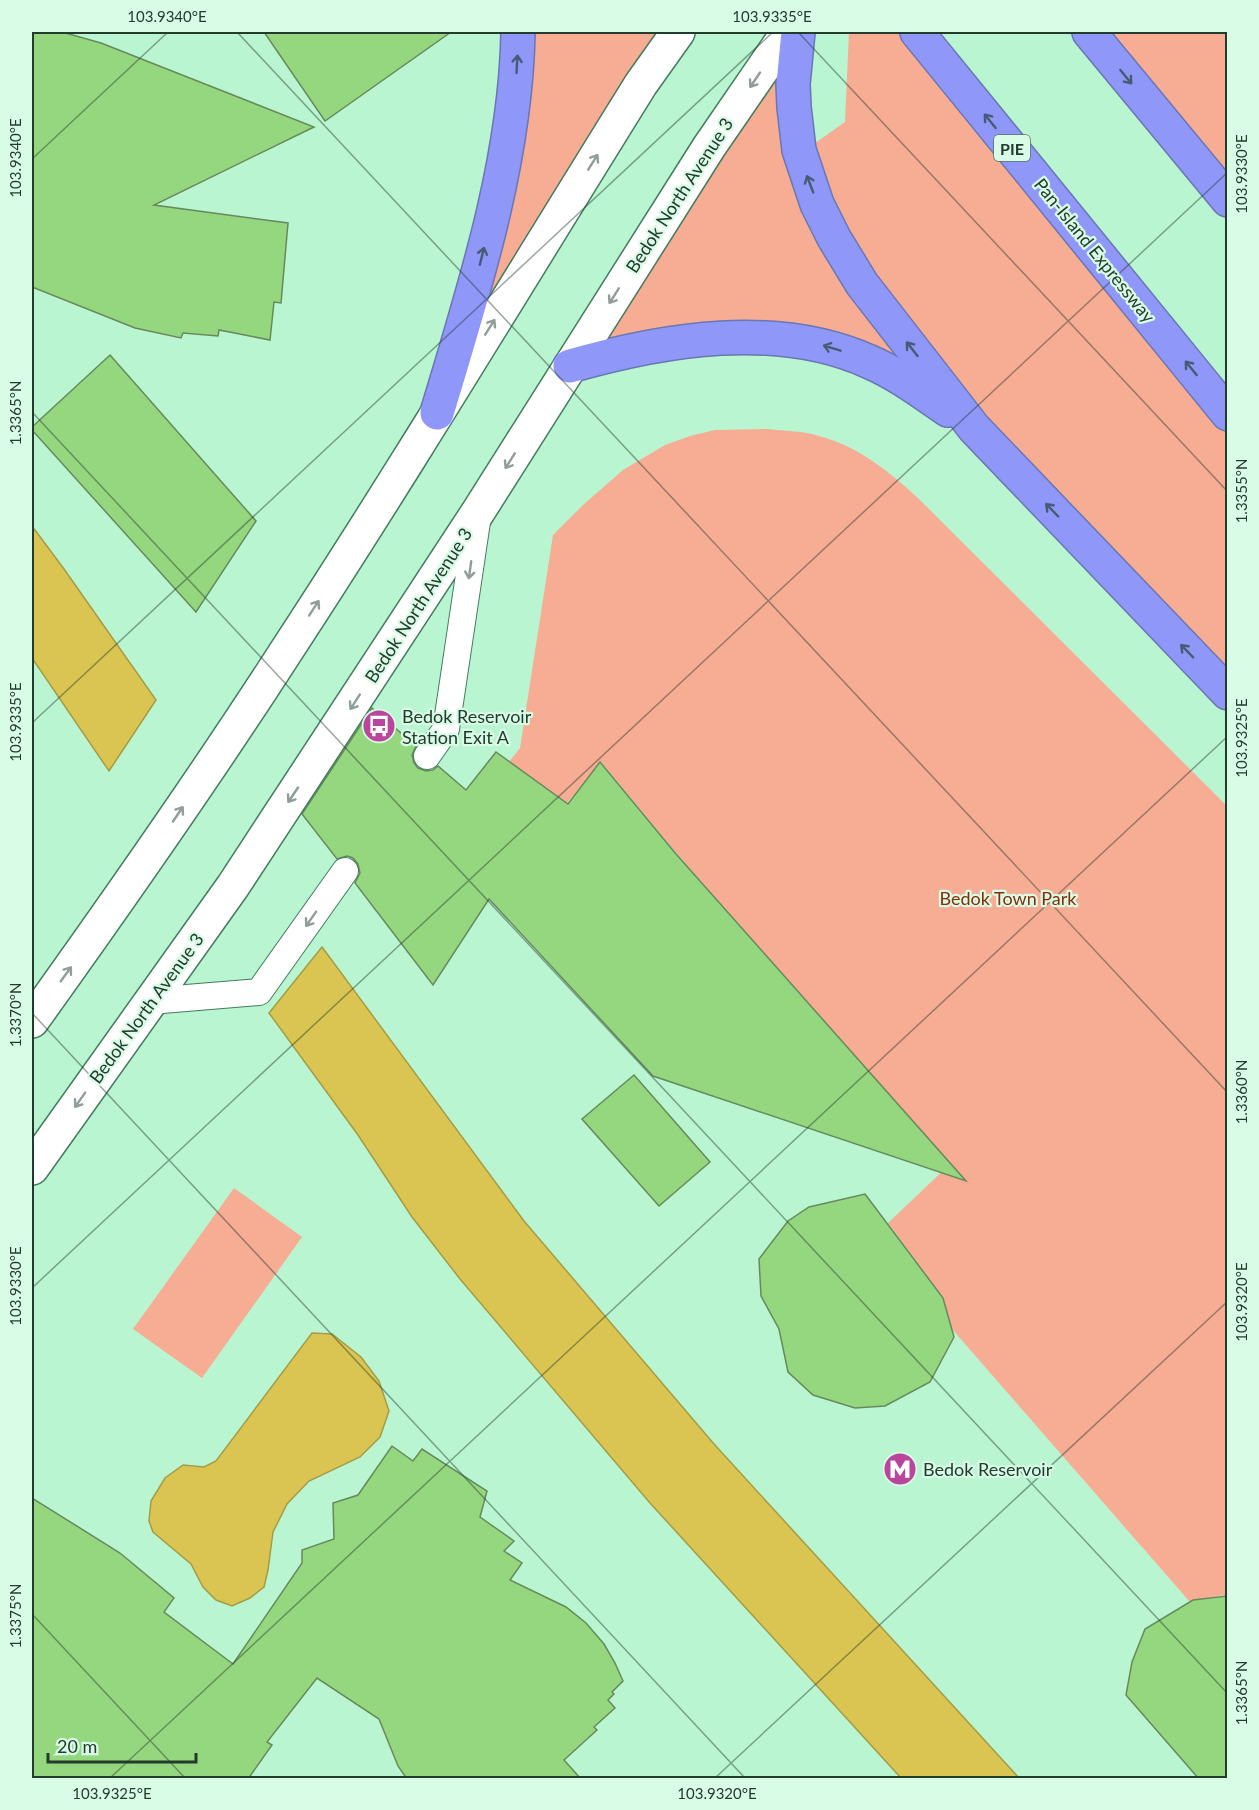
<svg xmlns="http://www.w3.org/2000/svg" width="1259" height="1810" font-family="Lato,sans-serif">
<rect width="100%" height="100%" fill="#b9f5d1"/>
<g fill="#f7ac94">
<path d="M 520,32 L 676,32 L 443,401 Z"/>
<path d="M 788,32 L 801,153 L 845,122 L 849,32 L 916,32 L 1227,413 L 1227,691 L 971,425 L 789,338 L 570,366 Z"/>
<path d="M 1090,32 L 1227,32 L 1227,200 Z"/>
<path d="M 768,429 C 785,431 803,431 819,436 C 860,447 891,473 921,501 L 1227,806 L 1227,1597 L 1223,1595 L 1190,1602 L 952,1329 L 943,1298 L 888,1223 L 950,1164 L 677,854 L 601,762 L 567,803 L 509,762 L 520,748 L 553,535 L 583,505 L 623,470 L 665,445 L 690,436 L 715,430 Z"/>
<path d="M 234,1188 L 302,1237 L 202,1378 L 133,1329 Z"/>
</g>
<g fill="#dbc552" stroke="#a49c47" stroke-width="1.5">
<path d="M 32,526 L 64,569 L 156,700 L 109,771 L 32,658 Z"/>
<path d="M 322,947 L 524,1221 L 714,1444 L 1019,1778 L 901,1778 L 650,1503 L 460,1279 L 412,1217 L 358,1135 L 269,1013 Z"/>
<path d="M 312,1333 L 332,1334 L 361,1357 L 379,1381 L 389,1411 L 380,1437 L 360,1457 L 309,1481 L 287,1504 L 273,1532 L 268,1570 L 264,1587 L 250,1598 L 232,1606 L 216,1600 L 203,1587 L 191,1564 L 153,1532 L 149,1521 L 151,1501 L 165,1478 L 183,1465 L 204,1467 L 216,1461 Z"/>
</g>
<g fill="#95d77f" stroke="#678a5c" stroke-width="1.5">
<path d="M 32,32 L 62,32 L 101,43 L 314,127 L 154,205 L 288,223 L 281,303 L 274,302 L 270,340 L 219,330 L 218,336 L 183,333 L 181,338 L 135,328 L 32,287 Z"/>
<path d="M 264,32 L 451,32 L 325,121 Z"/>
<path d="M 110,355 L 256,521 L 196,612 L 32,430 L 32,427 Z"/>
<path d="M 372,708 L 416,746 L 412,755 L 414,763 L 418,768 L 426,771 L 433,770 L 438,766 L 466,790 L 496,752 L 568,804 L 600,762 L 676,854 L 966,1181 L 653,1076 L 489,899 L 433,985 L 355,883 L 360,873 L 358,864 L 353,858 L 347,856 L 337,859 L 302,814 Z"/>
<path d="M 634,1075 L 710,1162 L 659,1206 L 582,1119 Z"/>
<path d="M 865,1194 L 943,1298 L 954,1337 L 930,1382 L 885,1406 L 855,1408 L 813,1395 L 788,1372 L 779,1329 L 761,1296 L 759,1259 L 788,1221 L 809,1207 Z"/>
<path d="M 392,1446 L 413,1461 L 422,1449 L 487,1491 L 480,1517 L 514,1541 L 504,1551 L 522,1563 L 510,1580 L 566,1607 L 586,1623 L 604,1644 L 615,1663 L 623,1681 L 612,1692 L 614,1694 L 608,1700 L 615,1708 L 594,1727 L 597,1730 L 564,1760 L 581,1779 L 407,1779 L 398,1766 L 379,1719 L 317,1678 L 267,1742 L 272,1745 L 248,1779 L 32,1779 L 32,1498 L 120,1553 L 174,1598 L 164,1612 L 233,1664 L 302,1563 L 302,1550 L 334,1539 L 333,1503 L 358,1495 Z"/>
<path d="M 1227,1596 L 1227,1779 L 1199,1779 L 1126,1695 L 1132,1662 L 1145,1629 L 1193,1600 Z"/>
</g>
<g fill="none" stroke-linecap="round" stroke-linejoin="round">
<g stroke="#427b5c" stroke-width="28">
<g id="service">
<path d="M 427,756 L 446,729 L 478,515"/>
<path d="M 150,1001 L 259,992 L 345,871"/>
</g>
</g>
<g stroke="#427b5c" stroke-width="36">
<g id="secondary">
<path d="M 32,1021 C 118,901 203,780 283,656 C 406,468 522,275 641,84 L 678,32"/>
<path d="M 32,1168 L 233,886 L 478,512 L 709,147 L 788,32"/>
</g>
</g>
<g stroke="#6977b2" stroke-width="36">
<g id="motorway">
<path d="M 798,32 L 793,84 L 794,107 L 799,150 L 817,204 L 834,238 L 862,284 L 974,428 L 1228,693"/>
<path d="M 917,32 L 1228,414"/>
<path d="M 1089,32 L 1228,200"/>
<path d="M 570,366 C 665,339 777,320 870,362 C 898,374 923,393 948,410"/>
<path d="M 437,413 C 474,290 516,160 518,32"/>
</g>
</g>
<use href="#service" stroke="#fff" stroke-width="26"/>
<use href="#secondary" stroke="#fff" stroke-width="33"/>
<use href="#motorway" stroke="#8f97f9" stroke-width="33"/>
</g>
<defs><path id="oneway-shaft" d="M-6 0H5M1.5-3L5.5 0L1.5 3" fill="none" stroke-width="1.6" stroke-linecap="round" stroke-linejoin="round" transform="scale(1.5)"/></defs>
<g stroke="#495b74">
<use href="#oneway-shaft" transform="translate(517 64) rotate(-87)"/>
<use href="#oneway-shaft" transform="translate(1126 77) rotate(51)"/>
<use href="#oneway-shaft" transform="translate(990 121) rotate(-129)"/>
<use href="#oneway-shaft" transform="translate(810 184) rotate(-111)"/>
<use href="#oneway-shaft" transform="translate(482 256) rotate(-76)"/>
<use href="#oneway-shaft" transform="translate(832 348) rotate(-163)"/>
<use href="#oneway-shaft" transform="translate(912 349) rotate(-128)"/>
<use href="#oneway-shaft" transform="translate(1191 368) rotate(-129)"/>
<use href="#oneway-shaft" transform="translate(1052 510) rotate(-134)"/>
<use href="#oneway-shaft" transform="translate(1187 651) rotate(-134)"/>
</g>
<g stroke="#919d96">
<use href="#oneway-shaft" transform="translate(755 80) rotate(124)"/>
<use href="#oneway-shaft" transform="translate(593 162) rotate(-58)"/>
<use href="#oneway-shaft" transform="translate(614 296) rotate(122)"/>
<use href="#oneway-shaft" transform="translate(490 327) rotate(-58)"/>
<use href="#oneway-shaft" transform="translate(510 461) rotate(122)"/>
<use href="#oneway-shaft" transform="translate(470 570) rotate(98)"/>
<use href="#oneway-shaft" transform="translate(314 608) rotate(-57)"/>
<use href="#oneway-shaft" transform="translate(355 702) rotate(123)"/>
<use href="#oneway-shaft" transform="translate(293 795) rotate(124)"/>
<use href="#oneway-shaft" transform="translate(178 814) rotate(-56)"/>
<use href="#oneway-shaft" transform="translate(311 919) rotate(125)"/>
<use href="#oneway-shaft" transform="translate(66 974) rotate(-54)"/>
<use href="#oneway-shaft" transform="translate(80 1100) rotate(125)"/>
</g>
<path fill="none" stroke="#233b2d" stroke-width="1.5" stroke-opacity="0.45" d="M 237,32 L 1228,1093M 798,32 L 1228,492M 32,159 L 168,32M 32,412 L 1228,1694M 32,723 L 773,32M 32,1013 L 745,1778M 32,1288 L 1228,172M 32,1614 L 185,1778M 110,1778 L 1228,736M 715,1778 L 1228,1301"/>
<defs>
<g id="bus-disc" transform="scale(1.725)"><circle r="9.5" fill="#b9459d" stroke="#d8fce6"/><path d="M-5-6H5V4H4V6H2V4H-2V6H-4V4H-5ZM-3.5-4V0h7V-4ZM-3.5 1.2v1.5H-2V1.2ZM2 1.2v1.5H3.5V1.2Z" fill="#fff"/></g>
<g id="metro-disc" transform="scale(1.725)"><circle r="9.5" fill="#b9459d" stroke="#d8fce6"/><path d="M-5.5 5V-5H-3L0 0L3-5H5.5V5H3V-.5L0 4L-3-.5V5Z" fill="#fff"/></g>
</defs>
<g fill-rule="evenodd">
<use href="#bus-disc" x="379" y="726"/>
<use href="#metro-disc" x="900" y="1469"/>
</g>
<g text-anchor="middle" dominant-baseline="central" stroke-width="4.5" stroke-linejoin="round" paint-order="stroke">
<rect fill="#d8fce6" stroke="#597564" stroke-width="1.5" x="994" y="135" width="36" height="26" rx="4.5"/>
<g font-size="16" font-weight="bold" fill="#233b2d">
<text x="1012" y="148">PIE</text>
</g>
<g font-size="18" fill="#233b2d" stroke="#d8fce6">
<text transform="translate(679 195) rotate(-57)">Bedok North Avenue 3</text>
<text transform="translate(1095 250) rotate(51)">Pan-Island Expressway</text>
<text transform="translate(418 605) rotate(-57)">Bedok North Avenue 3</text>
<text transform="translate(146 1008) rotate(-54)">Bedok North Avenue 3</text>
</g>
<g font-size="18" fill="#233b2d" stroke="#d8fce6" text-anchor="start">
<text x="402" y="716">Bedok Reservoir<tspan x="402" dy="21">Station Exit A</tspan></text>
<text x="923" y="1469">Bedok Reservoir</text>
</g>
<g font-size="18" fill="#882c08" stroke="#d8fce6">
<text x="1008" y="898">Bedok Town Park</text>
</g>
</g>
<rect width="1259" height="1810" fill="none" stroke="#d8fce6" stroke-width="66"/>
<path d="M48 1753v9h148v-9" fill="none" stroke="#233b2d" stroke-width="3"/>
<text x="57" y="1753" font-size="18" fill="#233b2d" stroke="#d8fce6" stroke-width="4.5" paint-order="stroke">20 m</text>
<rect x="33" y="33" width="1193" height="1744" fill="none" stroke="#233b2d" stroke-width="2"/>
<g font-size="15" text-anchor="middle" fill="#233b2d">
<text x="167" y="22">103.9340°E</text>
<text x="772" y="22">103.9335°E</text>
<text transform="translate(16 158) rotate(-90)" y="5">103.9340°E</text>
<text transform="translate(1242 174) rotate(-90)" y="5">103.9330°E</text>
<text transform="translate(16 413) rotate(-90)" y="5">1.3365°N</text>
<text transform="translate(1242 491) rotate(-90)" y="5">1.3355°N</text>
<text transform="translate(16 722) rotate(-90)" y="5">103.9335°E</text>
<text transform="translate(1242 738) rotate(-90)" y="5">103.9325°E</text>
<text transform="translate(16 1015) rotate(-90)" y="5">1.3370°N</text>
<text transform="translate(1242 1092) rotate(-90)" y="5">1.3360°N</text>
<text transform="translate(16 1286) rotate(-90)" y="5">103.9330°E</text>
<text transform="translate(1242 1302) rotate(-90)" y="5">103.9320°E</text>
<text transform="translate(16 1616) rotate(-90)" y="5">1.3375°N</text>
<text transform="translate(1242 1693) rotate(-90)" y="5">1.3365°N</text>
<text x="112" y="1799">103.9325°E</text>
<text x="717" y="1799">103.9320°E</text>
</g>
</svg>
